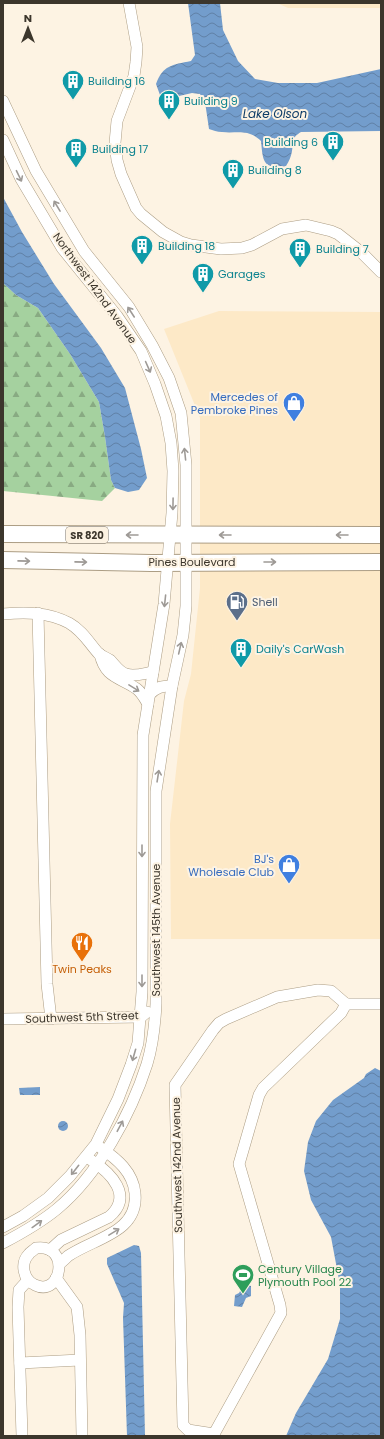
<svg xmlns="http://www.w3.org/2000/svg" width="384" height="1439" font-family="Poppins,sans-serif">
<defs>
<pattern id="forest-firs" width="22" height="20" patternUnits="userSpaceOnUse"><rect width="22" height="20" fill="#a5d19f"/><path d="M5 1l3.5 6h-7zM16 11l3.5 6h-7z" fill="#88aa82"/></pattern>
<pattern id="water-waves" width="16" height="10" patternUnits="userSpaceOnUse"><rect width="16" height="10" fill="#739dcc"/><path d="M0 5q4-4 8 0t8 0" fill="none" stroke="#6081a6"/></pattern>
</defs>
<rect width="100%" height="100%" fill="#fdf3e3"/>
<g fill="#fde9c7">
<path d="M 277,3 L 381,3 L 381,8 L 288,8 Z"/>
<path d="M 219,311 L 381,312 L 381,939 L 171,939 L 170,824 L 184,701 L 191,674 L 200,588 L 200,418 L 164,329 Z"/>
</g>
<path fill="url(#forest-firs)" d="M 3,283 L 16,295 L 38,308 L 70,354 L 99,402 L 105,437 L 111,480 L 115,488 L 102,501 L 3,491 Z"/>
<g fill="url(#water-waves)">
<path d="M 188,3 L 220,3 L 223,30 L 238,61 L 255,79 L 278,83 L 317,83 L 381,69 L 381,131 L 301,132 C 291,138 294,141 292,151 C 291,157 289,161 286,166 C 262,170 263,160 261,141 C 247,128 237,134 222,132 C 217,132 213,130 209,129 L 205,102 L 200,94 L 192,93 L 179,96 L 160,95 L 156,84 C 163,65 172,65 191,61 L 195,55 Z"/>
<path d="M 3,197 L 22,232 L 54,284 L 101,348 L 125,388 L 141,449 L 147,478 L 139,490 L 128,492 L 115,488 L 111,480 L 105,437 L 99,402 L 70,354 L 38,308 L 16,295 L 3,283 Z"/>
<path d="M 375,1068 L 381,1071 L 381,1436 L 286,1436 L 296,1413 L 328,1359 L 340,1319 L 340,1285 L 331,1237 L 311,1200 L 304,1171 L 308,1142 L 316,1121 L 333,1100 L 364,1078 L 366,1074 Z"/>
<path d="M 40,1087 L 40,1095 L 20,1095 L 19,1088 Z"/>
<circle cx="63" cy="1126" r="5"/>
<path d="M 134,1245 L 139,1246 L 141,1253 L 145,1436 L 127,1436 L 123,1318 L 124,1303 L 107,1264 L 107,1258 Z"/>
<path d="M 244,1284 L 251,1286 L 251,1296 L 246,1298 L 242,1307 L 234,1306 L 235,1295 L 239,1293 Z"/>
</g>
<g fill="none" stroke-linecap="round" stroke-linejoin="round">
<g stroke="#ac9d84" stroke-width="12">
<g id="minor">
<path d="M 129,3 L 137,47 L 136,62 L 134,76 L 117,121 L 115,143 L 117,160 L 121,174 L 136,208 L 141,214 L 163,232 L 181,242 L 191,245 L 221,249 L 242,248 L 252,245 L 282,229 L 306,225 L 331,231 L 338,234 L 361,252 L 381,272"/>
<path d="M 3,101 L 36,171 L 84,251 L 129,307 L 152,345 L 169,378 L 181,413 L 186,465 L 186,606 L 183,635 L 172,686 L 156,791 L 156,1004 C 155,1024 153,1044 147,1064 C 131,1114 98,1175 57,1209 C 40,1223 22,1233 3,1243"/>
<path d="M 3,140 L 21,179 L 62,248 L 117,316 L 141,351 L 155,384 L 166,416 L 171,443 L 173,471 L 172,513 L 164,604 L 143,735 L 142,992 L 138,1043 L 131,1065 L 118,1099 L 96,1144 L 70,1176 L 48,1198 L 23,1216 L 3,1227"/>
<path d="M 38,613 L 47,984 L 51,1019"/>
<path d="M 3,614 C 26,612 48,612 69,623 C 83,631 89,643 99,654 C 102,656 107,658 110,660 C 115,665 119,672 126,674 C 135,677 145,673 153,672"/>
<path d="M 100,654 C 105,678 120,677 137,689 C 142,693 145,699 148,704"/>
<path d="M 149,695 C 156,687 162,686 172,686"/>
<path d="M 346,1004 L 381,1004"/>
<path d="M 3,1019 L 141,1017 L 147,1012"/>
<path d="M 36,1248 C 71,1243 62,1298 35,1285 C 23,1280 20,1263 29,1254 C 30,1252 34,1250 36,1248 Z"/>
<path d="M 50,1250 L 61,1240 L 109,1217 C 134,1196 111,1173 91,1160"/>
<path d="M 59,1264 C 62,1262 65,1259 68,1256 C 94,1238 139,1233 135,1193 C 133,1172 117,1159 101,1148"/>
<path d="M 56,1278 L 77,1307 L 80,1335 L 82,1436"/>
<path d="M 20,1363 L 80,1360"/>
<path d="M 214,1434 L 188,1430 L 183,1425 L 175,1085 L 213,1030 L 219,1023 L 226,1019 L 277,997 L 318,990 L 331,991 L 346,1004"/>
<path d="M 214,1434 L 281,1313 L 280,1305 L 239,1164 L 259,1095 L 263,1088 L 341,1013 L 346,1004"/>
<path d="M 22,1436 L 18,1307 L 19,1290 L 28,1280"/>
</g>
</g>
<g stroke="#ac9d84" stroke-width="18">
<g id="highway">
<path d="M 3,534 L 381,535"/>
<path d="M 3,560 L 151,563 L 381,562"/>
</g>
</g>
<use href="#minor" stroke="#fff" stroke-width="11"/>
<use href="#highway" stroke="#fff" stroke-width="16"/>
</g>
<defs><path id="oneway-shaft" d="M-6 0H5M1.5-3L5.5 0L1.5 3" fill="none" stroke-width="1.6" stroke-linecap="round" stroke-linejoin="round"/></defs>
<g stroke="#9e9a96">
<use href="#oneway-shaft" transform="translate(19 176) rotate(64)"/>
<use href="#oneway-shaft" transform="translate(57 206) rotate(-121)"/>
<use href="#oneway-shaft" transform="translate(131 312) rotate(-123)"/>
<use href="#oneway-shaft" transform="translate(148 367) rotate(66)"/>
<use href="#oneway-shaft" transform="translate(185 454) rotate(-96)"/>
<use href="#oneway-shaft" transform="translate(173 504) rotate(91)"/>
<use href="#oneway-shaft" transform="translate(132 535) rotate(-180)"/>
<use href="#oneway-shaft" transform="translate(225 535) rotate(-180)"/>
<use href="#oneway-shaft" transform="translate(342 535) rotate(-180)"/>
<use href="#oneway-shaft" transform="translate(24 561) rotate(1)"/>
<use href="#oneway-shaft" transform="translate(81 562) rotate(1)"/>
<use href="#oneway-shaft" transform="translate(270 562)"/>
<use href="#oneway-shaft" transform="translate(165 601) rotate(96)"/>
<use href="#oneway-shaft" transform="translate(180 648) rotate(-77)"/>
<use href="#oneway-shaft" transform="translate(134 688) rotate(32)"/>
<use href="#oneway-shaft" transform="translate(158 776) rotate(-81)"/>
<use href="#oneway-shaft" transform="translate(142 851) rotate(90)"/>
<use href="#oneway-shaft" transform="translate(142 981) rotate(90)"/>
<use href="#oneway-shaft" transform="translate(134 1055) rotate(106)"/>
<use href="#oneway-shaft" transform="translate(120 1126) rotate(-62)"/>
<use href="#oneway-shaft" transform="translate(75 1170) rotate(128)"/>
<use href="#oneway-shaft" transform="translate(37 1224) rotate(-36)"/>
<use href="#oneway-shaft" transform="translate(114 1232) rotate(-31)"/>
</g>
<defs>
<g id="building-pin" transform="scale(1.15)"><path d="M0 17L-7.5 6A9.5 9.5 0 1 1 7.5 6Z" fill="#0f9aa8" stroke="#fdf3e3"/><path d="M-4-6H4V6H1V3H-1V6H-4ZM-2.5-4.3h1.7v1.8h-1.7ZM.8-4.3h1.7v1.8H.8ZM-2.5-1h1.7V.8h-1.7ZM.8-1h1.7V.8H.8Z" fill="#fff"/></g>
<g id="shop-pin" transform="scale(1.15)"><path d="M0 17L-7.5 6A9.5 9.5 0 1 1 7.5 6Z" fill="#3f7fe0" stroke="#fdf3e3"/><path d="M-5-2.5h2.3a2.7 3.5 0 0 1 5.4 0H5L5.5 6h-11ZM-1.5-2.5h3a1.5 2.3 0 0 0-3 0Z" fill="#fff"/></g>
<g id="fuel-pin" transform="scale(1.15)"><path d="M0 17L-7.5 6A9.5 9.5 0 1 1 7.5 6Z" fill="#5c6f8a" stroke="#fdf3e3"/><path d="M-5.5-6h7V0h2V4h1.3V-2.5L3-4.5l.8-.8L6-3V5H2.5V1h-1V6h-7ZM-4.2-4.7v3.2H.2V-4.7Z" fill="#fff"/></g>
<g id="restaurant-pin" transform="scale(1.15)"><path d="M0 17L-7.5 6A9.5 9.5 0 1 1 7.5 6Z" fill="#e8710a" stroke="#fdf3e3"/><path d="M-5-6h1v4h1v-4h1v4h1v-4h1v5L-1.5 .5V6h-2V.5L-5-1ZM5-6V6H3V1.5H1.5Q1.5-4 5-6Z" fill="#fff"/></g>
<g id="stadium-pin" transform="scale(1.15)"><path d="M0 17L-7.5 6A9.5 9.5 0 1 1 7.5 6Z" fill="#2e9e5b" stroke="#fdf3e3"/><path d="M0-5a6.5 5 0 1 0 0 10a6.5 5 0 1 0 0-10ZM-3.5-1.8h7v3.6h-7Z" fill="#fff"/></g>
</defs>
<g fill-rule="evenodd">
<use href="#building-pin" x="73" y="81"/>
<use href="#building-pin" x="169" y="101"/>
<use href="#building-pin" x="333" y="142"/>
<use href="#building-pin" x="76" y="149"/>
<use href="#building-pin" x="233" y="170"/>
<use href="#building-pin" x="142" y="246"/>
<use href="#building-pin" x="300" y="249"/>
<use href="#building-pin" x="203" y="274"/>
<use href="#shop-pin" x="294" y="403"/>
<use href="#fuel-pin" x="237" y="602"/>
<use href="#building-pin" x="241" y="649"/>
<use href="#shop-pin" x="289" y="865"/>
<use href="#restaurant-pin" x="82" y="943"/>
<use href="#stadium-pin" x="243" y="1275"/>
</g>
<g text-anchor="middle" dominant-baseline="central" stroke-width="4" stroke-linejoin="round" paint-order="stroke">
<rect fill="#fdf3e3" stroke="#766f63" stroke-width="1" x="66" y="527" width="42" height="16" rx="3"/>
<g font-size="10" font-weight="bold" fill="#3c362c">
<text x="87" y="535">SR 820</text>
</g>
<g font-size="11" fill="#0d838f" stroke="#fdf3e3" text-anchor="start">
<text x="88" y="81">Building 16</text>
<text x="184" y="101">Building 9</text>
<text x="318" y="142" text-anchor="end">Building 6</text>
<text x="92" y="149">Building 17</text>
<text x="248" y="170">Building 8</text>
<text x="158" y="246">Building 18</text>
<text x="316" y="249">Building 7</text>
<text x="218" y="274">Garages</text>
<text x="256" y="649">Daily's CarWash</text>
</g>
<g font-size="11" fill="#3c362c" stroke="#fdf3e3">
<text transform="translate(95 288) rotate(54)">Northwest 142nd Avenue</text>
<text x="192" y="562">Pines Boulevard</text>
<text transform="translate(156 930) rotate(-90)">Southwest 145th Avenue</text>
<text transform="translate(82 1017) rotate(-2)">Southwest 5th Street</text>
<text transform="translate(177 1165) rotate(-91)">Southwest 142nd Avenue</text>
</g>
<g font-size="11" fill="#366cbe" stroke="#fdf3e3" text-anchor="end">
<text x="278" y="397">Mercedes of<tspan x="278" dy="13">Pembroke Pines</tspan></text>
<text x="274" y="859">BJ's<tspan x="274" dy="13">Wholesale Club</tspan></text>
</g>
<g font-size="11" fill="#4e5e75" stroke="#fdf3e3" text-anchor="start">
<text x="252" y="602">Shell</text>
</g>
<g font-size="11" fill="#c56008" stroke="#fdf3e3">
<text x="82" y="969">Twin Peaks</text>
</g>
<g font-size="11" fill="#27864d" stroke="#fdf3e3" text-anchor="start">
<text x="258" y="1269">Century Village<tspan x="258" dy="13">Plymouth Pool 22</tspan></text>
</g>
<g font-size="12" font-style="italic" fill="#0e3c67" stroke="#fdf3e3">
<text x="275" y="113">Lake Olson</text>
</g>
</g>
<rect width="384" height="1439" fill="none" stroke="#3c362c" stroke-width="8"/>
<g transform="translate(28 28)" stroke="#fdf3e3" stroke-width="3" paint-order="stroke">
<path d="M0-3L7 15L0 10L-7 15Z" fill="#3c362c"/>
<text y="-6" font-size="11" font-weight="bold" text-anchor="middle" fill="#3c362c">N</text>
</g>
</svg>
